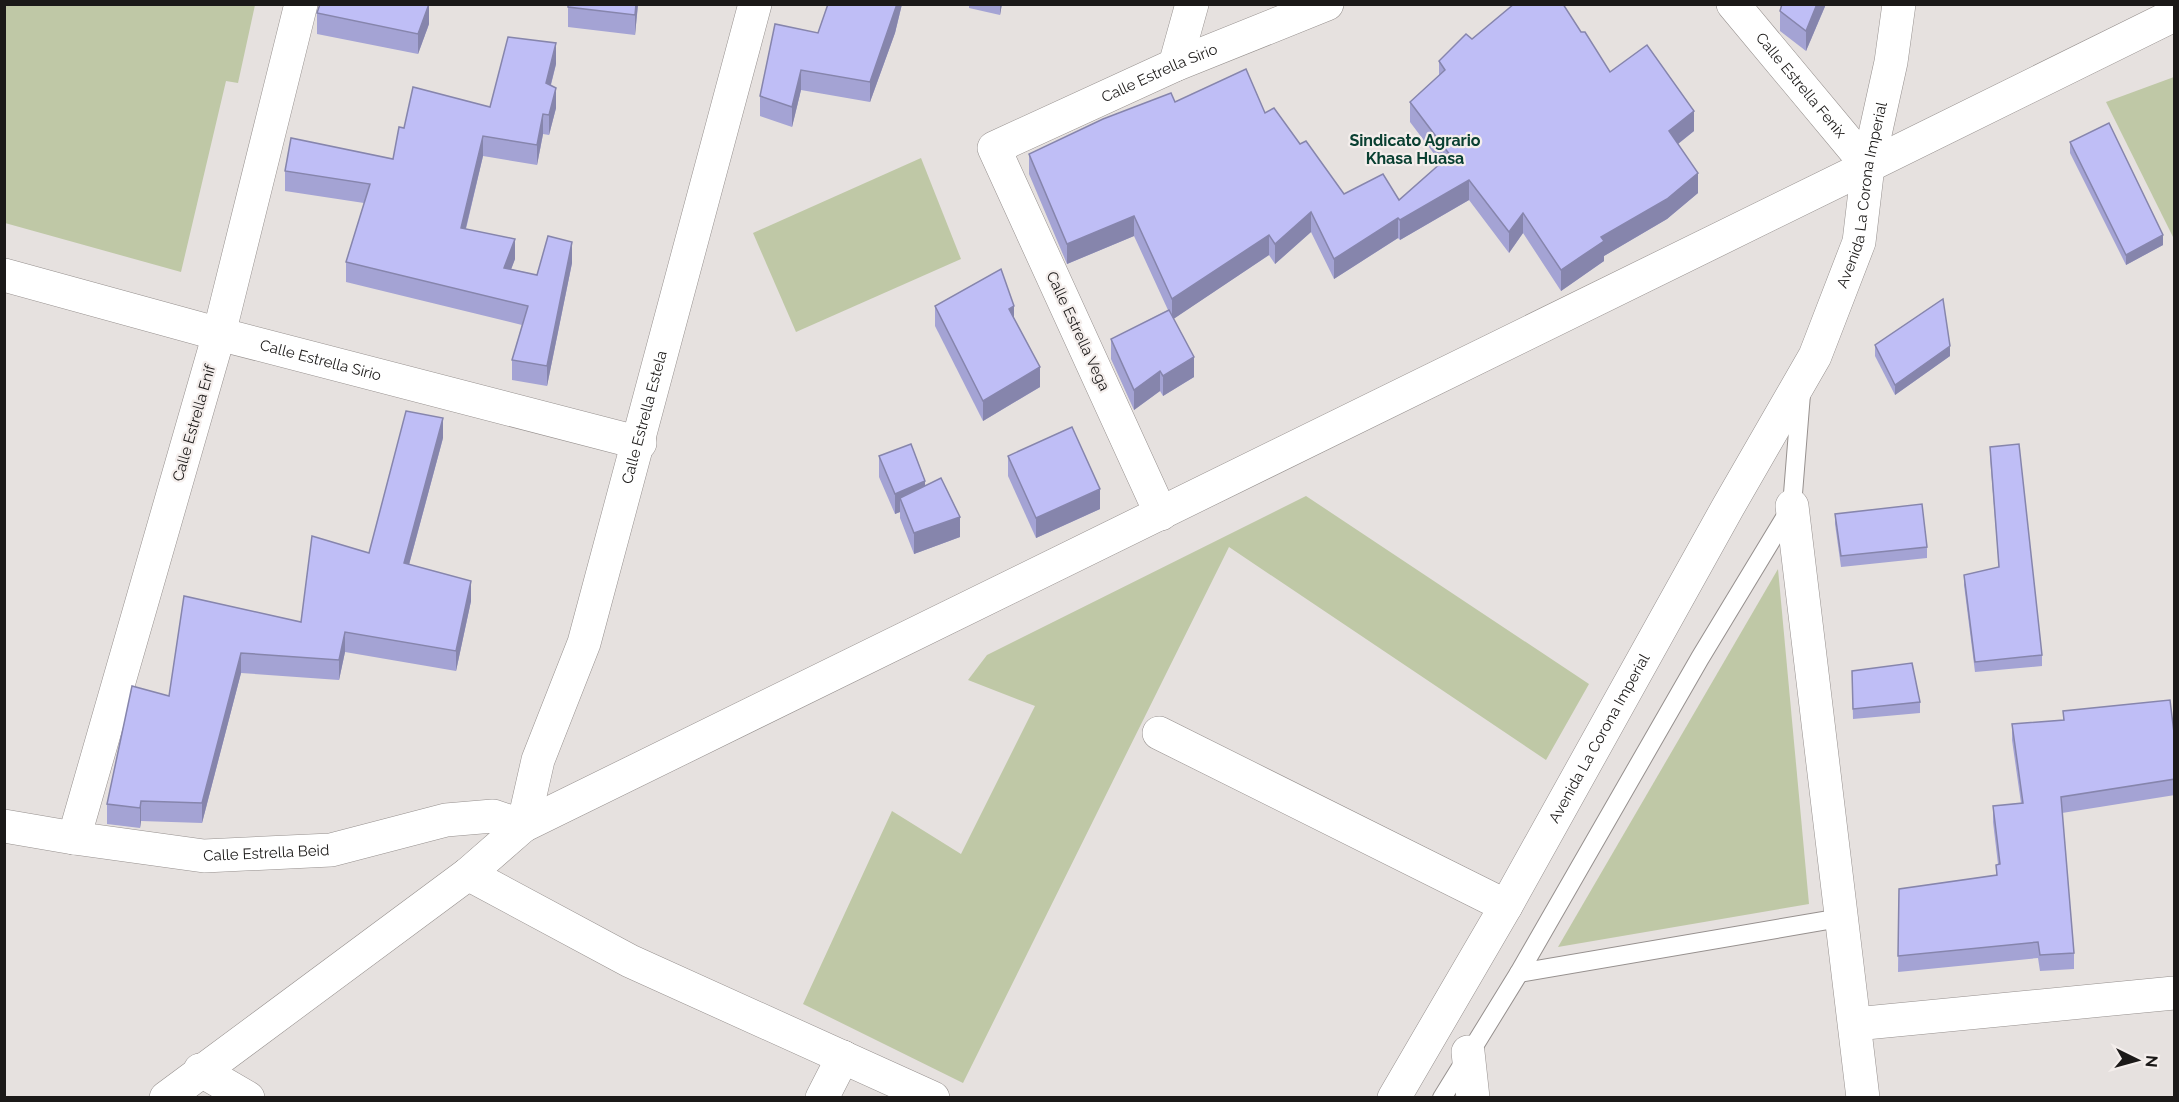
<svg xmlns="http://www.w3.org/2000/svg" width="2179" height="1102" font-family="Raleway,sans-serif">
<rect width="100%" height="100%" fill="#e6e1df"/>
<g fill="#bfc8a6">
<path d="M 4,5 L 255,5 L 238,83 L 226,81 L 181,272 L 5,223 Z"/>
<path d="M 2174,77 L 2174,239 L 2106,102 Z"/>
<path d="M 921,158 L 961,259 L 796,332 L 753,233 Z"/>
<path d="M 1306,496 L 1589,684 L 1546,760 L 1229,547 L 963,1083 L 803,1004 L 892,811 L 961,854 L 1035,706 L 968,680 L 987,655 Z"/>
<path d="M 1778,569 L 1809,904 L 1558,947 Z"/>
</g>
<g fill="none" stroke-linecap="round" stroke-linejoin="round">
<g stroke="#96908e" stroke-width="20">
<g id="lane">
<path d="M 1519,973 L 1840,918"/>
<path d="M 1442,1098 L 1519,973 L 1700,658 L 1792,506 L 1801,394"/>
</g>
</g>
<g stroke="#96908e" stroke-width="34">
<g id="street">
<path id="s1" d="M 1733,4 L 1868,166 L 2174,15"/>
<path d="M 1175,65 L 1192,4"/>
<path id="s2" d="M 4,275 L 219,334 L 640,443"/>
<path d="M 1792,506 L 1863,1098"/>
<path id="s3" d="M 1161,514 L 994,148 L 1175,65 L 1327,4"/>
<path d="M 1159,733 L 1506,906"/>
<path d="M 4,826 L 74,838"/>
<path d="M 468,874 L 630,961 L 933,1098"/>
<path d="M 1855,1024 L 2174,993"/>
<path d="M 1468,1052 L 1473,1098"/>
<path d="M 200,1070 L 248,1098"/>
<path id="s4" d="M 166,1098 L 468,874 L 523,826 L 538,760 L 584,643 L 755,4"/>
<path d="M 822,1098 L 843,1057"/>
</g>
</g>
<g stroke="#96908e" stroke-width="34">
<g id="secondary">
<path id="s5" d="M 301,4 L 219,334 L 74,838 L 204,856 L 331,850 L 446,820 L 493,816 L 523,826 L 1868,166"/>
<path id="s6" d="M 1394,1098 L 1506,906 L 1728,507 L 1815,356 L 1859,242 L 1868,166 L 1891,62 L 1899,4"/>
</g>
</g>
<use href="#lane" stroke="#fff" stroke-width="18"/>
<use href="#street" stroke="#fff" stroke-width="33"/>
<use href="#secondary" stroke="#fff" stroke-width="33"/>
</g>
<g fill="#a4a3d4">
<path d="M 638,4 L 635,35 L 568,27 L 568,7 Z"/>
<path d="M 828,4 L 902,4 L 895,33 L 870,102 L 801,90 L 792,127 L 760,116 L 760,96 L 818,33 Z"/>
<path d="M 969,4 L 1002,4 L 1000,15 L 969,8 Z"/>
<path d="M 1826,4 L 1806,51 L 1780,31 L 1780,11 Z"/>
<path d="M 317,13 L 429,24 L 418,54 L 317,34 Z"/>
<path d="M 1581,32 L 1610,72 L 1694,131 L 1678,144 L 1698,193 L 1667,219 L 1604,256 L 1604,261 L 1561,291 L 1523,233 L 1509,253 L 1469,200 L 1400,240 L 1398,238 L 1334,279 L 1311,232 L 1275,264 L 1269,255 L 1173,319 L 1194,377 L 1163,396 L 1160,391 L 1134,410 L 1111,359 L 1111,339 L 1168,310 L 1134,236 L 1067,264 L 1029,174 L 1029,154 L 1175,102 L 1265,113 L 1300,144 L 1344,194 L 1399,200 L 1441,163 L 1410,122 L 1410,102 L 1439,75 L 1439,61 L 1472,39 Z"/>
<path d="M 556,64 L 551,85 L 556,108 L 549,135 L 543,134 L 537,165 L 483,156 L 466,229 L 515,259 L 511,269 L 537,275 L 572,263 L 547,386 L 512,380 L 512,360 L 522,325 L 346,282 L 346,262 L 364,203 L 285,191 L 285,171 L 393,159 L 404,128 L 490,107 Z"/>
<path d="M 2070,142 L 2163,245 L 2126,265 L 2070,153 Z"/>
<path d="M 935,306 L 1014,319 L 1040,387 L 983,421 L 935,326 Z"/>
<path d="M 1875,345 L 1950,356 L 1895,395 L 1875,356 Z"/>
<path d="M 443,438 L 409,565 L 471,601 L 456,671 L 345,652 L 339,680 L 241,673 L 202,823 L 141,821 L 140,828 L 107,824 L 107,804 L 169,696 L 184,596 L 301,622 L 369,553 Z"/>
<path d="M 1990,447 L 2042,655 L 2042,666 L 1975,672 L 1964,585 L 1964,575 L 1999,567 L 1990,457 Z"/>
<path d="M 879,456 L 925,486 L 960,537 L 914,554 L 900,518 L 900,512 L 895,514 L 879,477 Z"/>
<path d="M 1008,456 L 1100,509 L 1036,538 L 1008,476 Z"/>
<path d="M 1835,514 L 1927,547 L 1927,558 L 1841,567 L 1835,524 Z"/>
<path d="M 1852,671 L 1920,702 L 1920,713 L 1853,719 Z"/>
<path d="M 2063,711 L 2175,741 L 2175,795 L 2062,813 L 2074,953 L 2074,969 L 2040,971 L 2038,958 L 1898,972 L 1899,889 L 1996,875 L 1996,865 L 1998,864 L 1993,822 L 1993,806 L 2021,803 L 2012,740 L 2012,724 L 2063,720 Z"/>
</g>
<g fill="#8685ac">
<path d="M 429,4 L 429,24 L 418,54 L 418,34 Z"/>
<path d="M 636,4 L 638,4 L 635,35 L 635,15 Z"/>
<path d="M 897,4 L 902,4 L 895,33 L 870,102 L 870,82 Z"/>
<path d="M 1000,4 L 1002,4 L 1000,15 Z"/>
<path d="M 1817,4 L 1826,4 L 1806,51 L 1806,31 Z"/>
<path d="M 556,43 L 556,64 L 546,103 L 546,83 Z"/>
<path d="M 801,70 L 801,90 L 792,127 L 792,107 Z"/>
<path d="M 556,88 L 556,108 L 549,135 L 549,115 Z"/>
<path d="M 1694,111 L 1694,131 L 1669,151 L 1669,131 Z"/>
<path d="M 543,114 L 543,134 L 537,165 L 537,145 Z"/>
<path d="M 483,136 L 483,156 L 461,248 L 461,228 Z"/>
<path d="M 1698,173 L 1698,193 L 1667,219 L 1604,256 L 1604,261 L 1561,291 L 1561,270 L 1601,237 Z"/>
<path d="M 1469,180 L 1469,200 L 1400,240 L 1400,220 Z"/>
<path d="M 1311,212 L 1311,232 L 1275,264 L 1275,244 Z"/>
<path d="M 1523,213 L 1523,233 L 1509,253 L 1509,232 Z"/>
<path d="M 1134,216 L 1134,236 L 1067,264 L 1067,244 Z"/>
<path d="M 1398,218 L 1398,238 L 1334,279 L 1334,259 Z"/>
<path d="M 1269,235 L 1269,255 L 1172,320 L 1172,299 Z"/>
<path d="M 2163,235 L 2163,245 L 2126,265 L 2126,255 Z"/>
<path d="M 515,239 L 515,259 L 504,288 L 504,268 Z"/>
<path d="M 572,242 L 572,263 L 547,386 L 547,366 Z"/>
<path d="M 1014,306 L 1014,326 L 1009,309 Z"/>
<path d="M 1950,346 L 1950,356 L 1895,395 L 1895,385 Z"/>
<path d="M 1194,357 L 1194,377 L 1163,396 L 1163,376 Z"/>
<path d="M 1040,367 L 1040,387 L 983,421 L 983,401 Z"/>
<path d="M 1160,371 L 1160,391 L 1134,410 L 1134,390 Z"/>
<path d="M 443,418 L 443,438 L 404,583 L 404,563 Z"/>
<path d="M 925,481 L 925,501 L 900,498 L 900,512 L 895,514 L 895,494 Z"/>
<path d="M 1100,489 L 1100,509 L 1036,538 L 1036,518 Z"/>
<path d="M 960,517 L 960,537 L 914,554 L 914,533 Z"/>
<path d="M 471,581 L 471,601 L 456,671 L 456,651 Z"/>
<path d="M 345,632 L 345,652 L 339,680 L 339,660 Z"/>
<path d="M 241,653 L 241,673 L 202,823 L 202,803 Z"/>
<path d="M 141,801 L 141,821 L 140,828 L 140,808 Z"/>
</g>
<g fill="#bfbef6" stroke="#8685ac" stroke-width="1.5">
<path d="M 320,4 L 429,4 L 418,34 L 317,13 Z"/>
<path d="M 568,4 L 636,4 L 635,15 L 568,7 Z"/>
<path d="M 828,4 L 897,4 L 870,82 L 801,70 L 792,107 L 760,96 L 775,24 L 818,33 Z"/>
<path d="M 1514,4 L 1563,4 L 1581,32 L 1585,32 L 1610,72 L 1647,45 L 1694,111 L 1669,131 L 1698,173 L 1667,199 L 1601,237 L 1604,241 L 1561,270 L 1523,213 L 1509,232 L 1469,180 L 1400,220 L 1398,218 L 1334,259 L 1311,212 L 1275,244 L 1269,235 L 1172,299 L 1134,216 L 1067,244 L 1029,154 L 1103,119 L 1171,93 L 1175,102 L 1246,69 L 1265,113 L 1274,108 L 1300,144 L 1306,141 L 1344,194 L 1383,174 L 1399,200 L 1450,155 L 1410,102 L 1445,70 L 1439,61 L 1466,34 L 1472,39 Z"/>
<path d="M 1782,4 L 1817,4 L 1806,31 L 1780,11 Z"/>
<path d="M 508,37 L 556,43 L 546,83 L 556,88 L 549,115 L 543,114 L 537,145 L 483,136 L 461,228 L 515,239 L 504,268 L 537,275 L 548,236 L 572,242 L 547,366 L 512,360 L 528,306 L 346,262 L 370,184 L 285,171 L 291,138 L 393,159 L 399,127 L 404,128 L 413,87 L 490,107 Z"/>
<path d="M 2109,123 L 2163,235 L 2126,255 L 2070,142 Z"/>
<path d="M 1001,269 L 1014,306 L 1009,309 L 1040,367 L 983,401 L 935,306 Z"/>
<path d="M 1943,299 L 1950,346 L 1895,385 L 1875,345 Z"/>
<path d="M 1169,310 L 1194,357 L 1163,376 L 1160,371 L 1134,390 L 1111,339 Z"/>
<path d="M 406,411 L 443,418 L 404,563 L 471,581 L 456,651 L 345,632 L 339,660 L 241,653 L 202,803 L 141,801 L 140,808 L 107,804 L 132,686 L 169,696 L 184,596 L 301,622 L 312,536 L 369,553 Z"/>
<path d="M 1072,427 L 1100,489 L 1036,518 L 1008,456 Z"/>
<path d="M 911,444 L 925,481 L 895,494 L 879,456 Z"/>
<path d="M 2019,444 L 2042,655 L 1975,662 L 1964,575 L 1999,567 L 1990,447 Z"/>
<path d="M 941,478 L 960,517 L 914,533 L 900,498 Z"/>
<path d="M 1922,504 L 1927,547 L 1841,556 L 1835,514 Z"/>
<path d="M 1912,663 L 1920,702 L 1853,709 L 1852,671 Z"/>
<path d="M 2170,700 L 2175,741 L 2175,779 L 2061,797 L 2074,953 L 2040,955 L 2038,942 L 1898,956 L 1899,889 L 1997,875 L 1996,865 L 2000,864 L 1993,806 L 2023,803 L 2012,724 L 2064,720 L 2063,711 Z"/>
</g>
<g text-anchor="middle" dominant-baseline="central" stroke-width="4.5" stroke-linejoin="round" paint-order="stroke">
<g font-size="15" fill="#1b1918" stroke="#f4eeec">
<text stroke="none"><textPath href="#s3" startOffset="584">Calle Estrella Sirio</textPath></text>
<text stroke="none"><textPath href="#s1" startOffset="106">Calle Estrella Fenix</textPath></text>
<text stroke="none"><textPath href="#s6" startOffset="1022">Avenida La Corona Imperial</textPath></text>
<text transform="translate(1078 331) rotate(65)">Calle Estrella Vega</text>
<text stroke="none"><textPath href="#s2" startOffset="328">Calle Estrella Sirio</textPath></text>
<text stroke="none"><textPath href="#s4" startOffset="876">Calle Estrella Estela</textPath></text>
<text transform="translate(194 423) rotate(-74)">Calle Estrella Enif</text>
<text stroke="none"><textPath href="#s6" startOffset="414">Avenida La Corona Imperial</textPath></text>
<text stroke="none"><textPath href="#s5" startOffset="1058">Calle Estrella Beid</textPath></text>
</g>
<g font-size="16" font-weight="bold" fill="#0a4032" stroke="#f4eeec">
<text x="1415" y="140">Sindicato Agrario<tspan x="1415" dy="18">Khasa Huasa</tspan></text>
</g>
</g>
<rect width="2179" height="1102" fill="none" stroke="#1b1918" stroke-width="12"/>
<g transform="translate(2137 1060) rotate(95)" stroke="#f4eeec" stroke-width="4.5" paint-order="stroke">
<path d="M0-4.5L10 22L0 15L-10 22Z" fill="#1b1918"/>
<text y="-9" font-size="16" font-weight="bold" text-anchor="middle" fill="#1b1918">N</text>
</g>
</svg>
